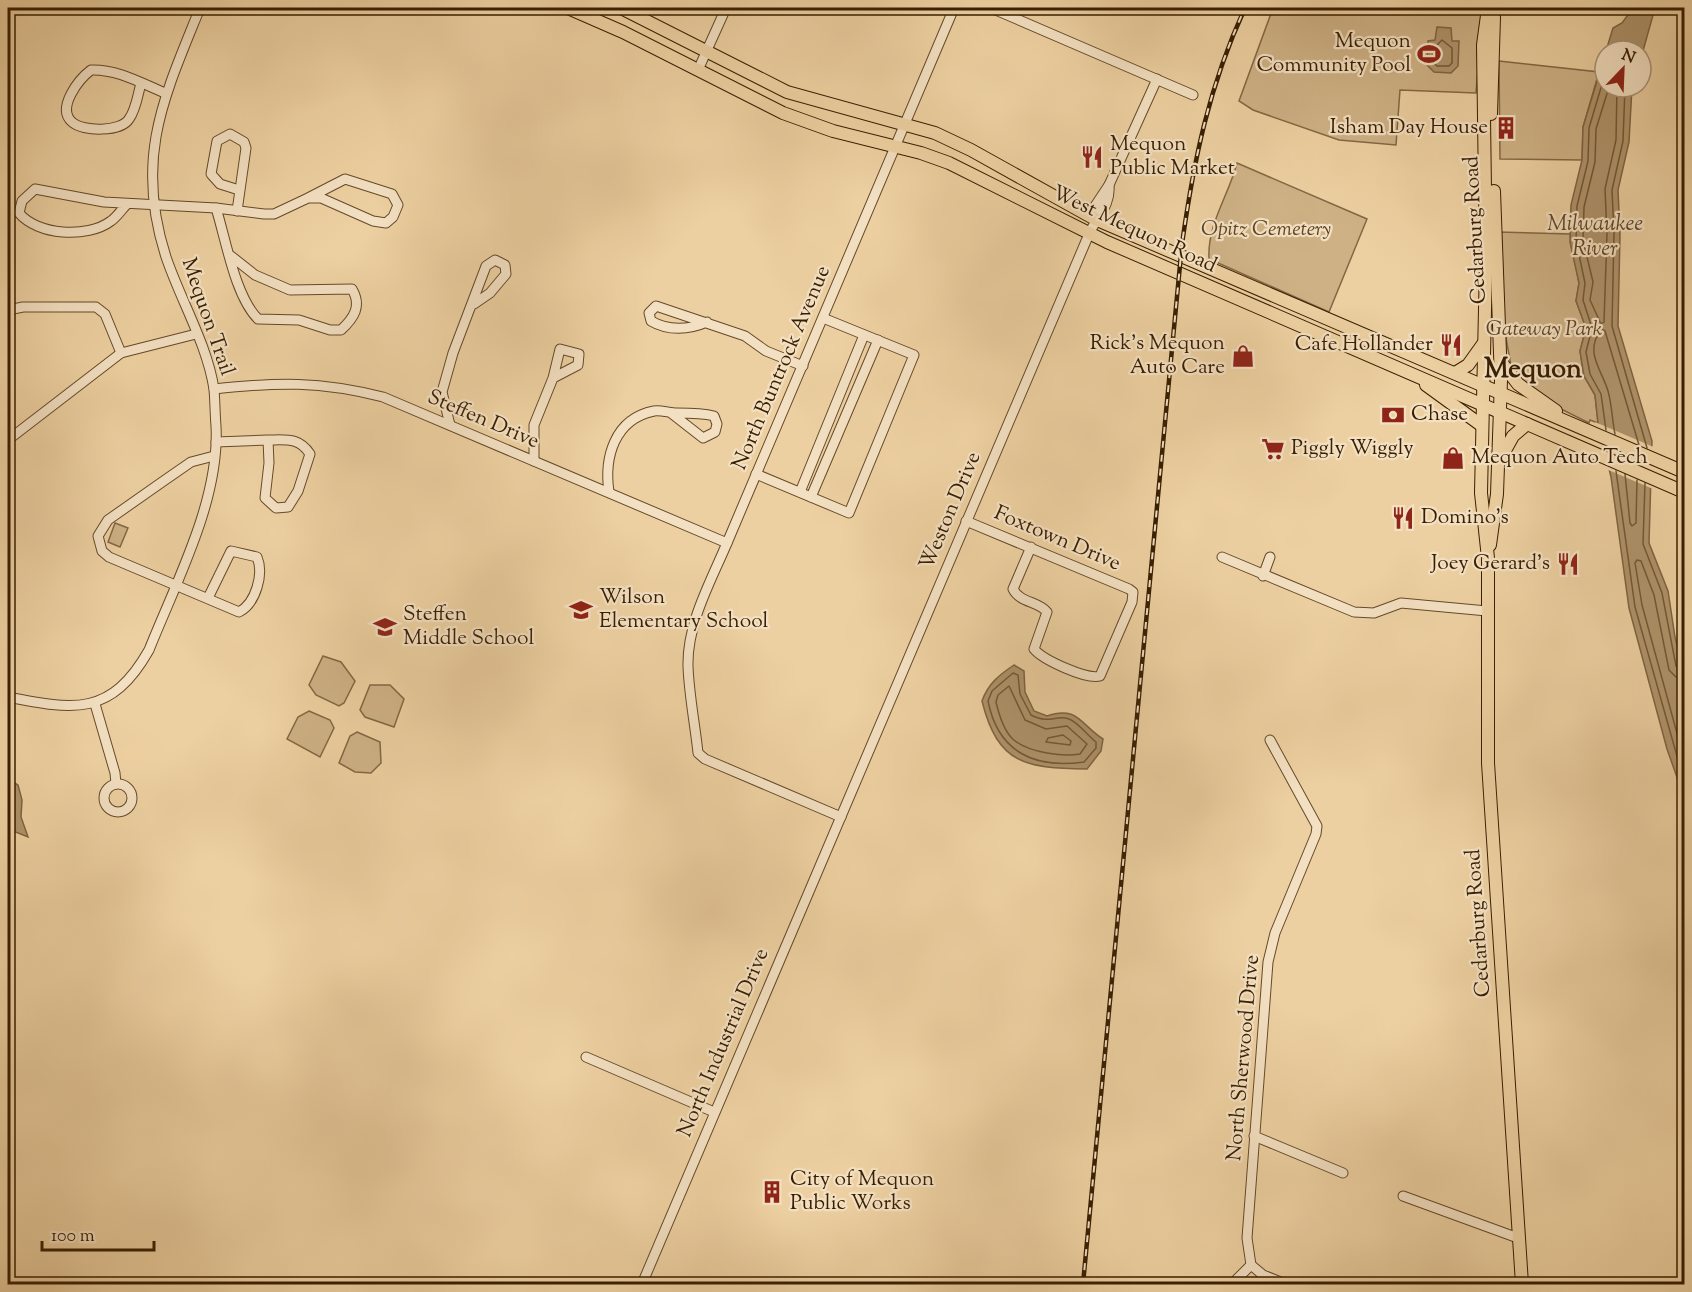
<svg xmlns="http://www.w3.org/2000/svg" width="1692" height="1292" font-family="'Sorts Mill Goudy',serif">
<rect width="100%" height="100%" fill="#edd0a1"/>
<filter id="stains"><feTurbulence type="fractalNoise" baseFrequency=".00333" numOctaves="4"/><feColorMatrix values="0 0 0 0 .2 0 0 0 0 .09 0 0 0 0 .02 0 0 0 .5 -.17"/></filter>
<radialGradient id="worn" r=".72"><stop offset=".6" stop-color="#630" stop-opacity="0"/><stop offset="1" stop-color="#630" stop-opacity=".3"/></radialGradient>
<g fill="#ceb286" stroke="#836844" stroke-width="1.5">
<path d="M 1273,8 L 1483,8 L 1476,93 L 1400,90 L 1396,145 L 1339,140 L 1253,110 L 1239,101 Z"/>
<path d="M 1499,61 L 1599,72 L 1583,127 L 1582,160 L 1500,159 Z"/>
<path d="M 1237,163 L 1367,219 L 1329,312 L 1209,259 C 1207,224 1229,195 1237,163 Z"/>
<path d="M 1498,232 L 1570,234 L 1579,283 L 1576,301 L 1586,328 L 1580,351 L 1584,376 L 1595,395 L 1598,423 L 1590,420 L 1589,423 L 1555,406 L 1512,371 L 1505,333 Z"/>
<path d="M 115,523 L 128,528 L 120,547 L 108,542 Z"/>
<path d="M 323,656 L 341,662 L 355,681 L 344,703 L 339,706 L 316,695 L 309,685 Z"/>
<path d="M 370,685 L 390,685 L 404,699 L 394,727 L 365,717 L 360,710 Z"/>
<path d="M 309,711 L 330,720 L 334,728 L 320,757 L 287,739 L 298,717 Z"/>
<path d="M 357,732 L 380,742 L 381,763 L 371,773 L 355,772 L 339,763 L 350,736 Z"/>
</g>
<g fill="#af936b" stroke="#7f6441" stroke-width="1.5">
<path d="M 1633,8 L 1655,8 L 1641,58 L 1641,51 L 1606,51 L 1613,28 L 1622,23 Z"/>
<path d="M 1437,27 L 1451,28 L 1452,41 L 1459,41 L 1458,66 L 1451,73 L 1434,72 L 1427,65 L 1428,41 L 1435,40 Z"/>
<path d="M 1605,55 L 1605,87 L 1632,87 L 1629,142 L 1618,190 L 1620,234 L 1618,326 L 1652,441 L 1649,543 L 1668,591 L 1675,637 L 1684,674 L 1684,797 L 1667,749 L 1629,608 L 1611,477 L 1598,423 L 1595,395 L 1584,376 L 1580,351 L 1586,328 L 1576,301 L 1579,283 L 1570,242 L 1571,205 L 1582,160 L 1583,127 Z"/>
<path d="M 1014,665 L 1024,671 L 1025,692 L 1034,711 L 1047,716 C 1077,705 1081,725 1103,739 L 1101,751 L 1087,769 C 1026,768 998,765 982,701 C 988,684 999,675 1014,665 Z"/>
<path d="M 8,779 L 18,785 L 22,800 L 21,817 L 28,837 L 8,829 Z"/>
</g>
<path fill="#edd0a1" d="M 1595,422 L 1656,448 L 1653,489 L 1606,469 Z"/>
<g fill="none" stroke-linecap="round" stroke-linejoin="round">
<g stroke="#745836" stroke-width="1.5">
<path d="M 1442,40 L 1452,48 L 1452,63 L 1449,66 L 1437,66 L 1433,62 L 1434,48 Z"/>
<path d="M 1605,74 L 1589,128 L 1588,161 L 1577,206 L 1576,241 L 1585,283 L 1583,300 L 1592,328 L 1586,352 L 1590,374 L 1601,394 L 1606,430"/>
<path d="M 1609,87 L 1596,129 L 1595,162 L 1584,207 L 1583,240 L 1593,282 L 1590,300 L 1601,324 L 1604,322 L 1607,234 L 1605,189 L 1616,140 L 1617,87"/>
<path d="M 1625,87 L 1623,141 L 1612,190 L 1614,234 L 1612,326 L 1647,448"/>
<path d="M 1615,434 C 1612,420 1612,405 1608,391 C 1602,370 1583,351 1602,329 L 1605,331 L 1639,445"/>
<path d="M 1616,471 L 1635,607 L 1684,781"/>
<path d="M 1625,474 L 1630,523 L 1632,526 L 1636,523 L 1637,480"/>
<path d="M 1645,483 L 1643,544 L 1662,593 L 1676,666 L 1684,671"/>
<path d="M 1013,673 L 1018,675 L 1020,694 L 1031,715 C 1051,725 1056,714 1069,719 C 1079,723 1087,735 1096,742 L 1096,748 L 1084,762 C 1034,769 998,752 988,701 L 992,691 Z"/>
<path d="M 1684,679 L 1676,677 L 1669,670 L 1654,595 L 1641,561 L 1637,560 L 1635,563 L 1642,605 L 1684,759"/>
<path d="M 1009,686 L 1025,720 L 1046,729 L 1067,726 L 1087,744 L 1080,754 C 1070,756 1058,755 1047,753 C 1013,747 1004,736 996,702 L 998,695 Z"/>
<path d="M 1063,735 L 1071,741 L 1070,745 L 1046,742 L 1048,738 Z"/>
</g>
<g stroke="#654a29" stroke-width="11">
<g id="minor">
<path d="M 991,8 L 1193,95"/>
<path d="M 698,70 L 726,8"/>
<path d="M 141,83 C 138,94 136,110 129,119 C 121,132 83,132 72,122 C 56,108 79,79 91,70 C 117,69 141,83 165,93"/>
<path d="M 127,204 C 122,209 117,217 111,221 C 87,239 37,235 19,213 L 22,201 L 35,189 L 104,202 L 216,208 L 264,214 L 274,214 L 308,198 L 321,198 L 373,221 L 386,223 L 393,217 L 398,205 L 392,194 L 345,179 L 308,198"/>
<path d="M 216,208 C 226,240 235,296 258,319 L 299,320 L 330,330 L 341,330 C 354,318 362,306 352,289 L 290,290 L 255,275 L 231,256"/>
<path d="M 237,211 L 246,148 L 244,142 L 230,134 L 217,141 L 211,174 L 220,184 L 239,190"/>
<path d="M 1095,219 L 1095,206 L 1109,185 L 1157,79"/>
<path d="M 8,310 L 23,307 L 96,307 L 105,314 L 121,353"/>
<path d="M 707,322 C 689,330 668,331 651,321 L 649,313 L 656,306 L 745,336 L 766,351 L 803,366"/>
<path d="M 214,389 C 277,382 320,381 383,397 L 727,543"/>
<path d="M 450,425 L 442,392 L 453,353 L 486,266 L 495,260 L 505,265 L 506,274 L 490,293 L 474,304"/>
<path d="M 8,440 L 121,353 L 196,334"/>
<path d="M 216,442 L 268,440 L 269,463 L 265,498 L 276,508 L 288,507 L 298,491 L 310,454 C 299,437 286,440 268,440"/>
<path d="M 534,461 L 534,425 L 553,378 L 560,349 L 579,354 L 578,365 L 553,378"/>
<path d="M 756,474 L 849,513 L 914,355 L 823,318"/>
<path d="M 609,492 C 604,458 614,419 654,411 C 661,410 670,413 677,413 C 690,413 702,413 714,416 L 717,424 L 715,432 L 703,438 L 671,413"/>
<path d="M 800,492 L 864,335"/>
<path d="M 811,497 L 878,340"/>
<path d="M 966,521 L 1129,589 L 1133,592 L 1132,602 L 1100,676 C 1087,680 1043,660 1034,649 L 1047,612 C 1038,601 1020,603 1013,589 L 1031,547"/>
<path d="M 1222,557 L 1354,612 L 1374,613 L 1401,603 L 1487,611"/>
<path d="M 1263,576 L 1270,557"/>
<path d="M 208,598 L 231,551 L 257,557 C 264,574 256,603 239,612 L 109,557 L 102,551 L 98,536 L 108,520 L 165,480 L 191,462 L 214,456"/>
<path d="M 8,697 C 74,710 111,717 149,650 C 176,582 220,500 216,426 C 215,414 215,401 214,389 C 207,344 181,301 166,257 C 134,158 164,97 200,8"/>
<path d="M 95,704 L 115,773 L 116,784"/>
<circle cx="118" cy="798" r="14"/>
<path d="M 841,817 L 705,759 L 698,753 C 695,724 689,695 688,666 C 687,623 711,581 727,543 L 954,8"/>
<path d="M 586,1057 L 714,1112"/>
<path d="M 1254,1136 L 1343,1173"/>
<path d="M 1403,1196 L 1518,1238"/>
<path d="M 1251,1265 L 1263,1275 L 1286,1284"/>
<path d="M 642,1284 L 1089,234 C 1097,216 1111,206 1109,185"/>
<path d="M 1232,1284 L 1251,1265 L 1247,1238 L 1268,962 L 1275,933 L 1316,834 L 1317,826 L 1270,740"/>
</g>
</g>
<g stroke="#381e01" stroke-width="14">
<g id="major">
<path d="M 568,8 L 623,32 L 783,113 L 833,131 L 921,153 L 949,163 L 1107,242 L 1684,492"/>
<path d="M 621,8 L 787,92 L 935,133 L 971,150 L 1095,219 L 1684,472"/>
<path d="M 1488,8 L 1483,45 L 1486,263 L 1481,493 L 1488,558 L 1488,763 L 1522,1284"/>
<path d="M 1491,114 L 1494,17"/>
<path d="M 1501,362 L 1518,384 L 1556,411"/>
<path d="M 1455,373 L 1468,365 L 1483,344"/>
<path d="M 1426,385 L 1481,425"/>
<path d="M 1498,463 L 1513,436 L 1527,424"/>
<path d="M 1490,545 L 1497,494 L 1501,380 L 1494,191"/>
</g>
</g>
<use href="#minor" stroke="#f3e0c2" stroke-width="9"/>
<use href="#major" stroke="#edd0a1" stroke-width="12"/>
<g stroke="#381e01" stroke-width="4.5">
<path id="rail" d="M 1083,1284 L 1182,244 C 1194,159 1209,86 1245,8"/>
</g>
<use href="#rail" stroke="#f3e0c2" stroke-width="2" stroke-dasharray="7" stroke-linecap="butt"/>
</g>
<defs>
<g id="stadium-bare" transform="scale(1.8)"><path d="M0-5a6.5 5 0 1 0 0 10a6.5 5 0 1 0 0-10ZM-3.5-1.8h7v3.6h-7Z" fill="#8f2418" stroke="#f3e0c2" stroke-width="2.5" paint-order="stroke"/></g>
<g id="building-bare" transform="scale(1.8)"><path d="M-4-6H4V6H1V3H-1V6H-4ZM-2.5-4.3h1.7v1.8h-1.7ZM.8-4.3h1.7v1.8H.8ZM-2.5-1h1.7V.8h-1.7ZM.8-1h1.7V.8H.8Z" fill="#8f2418" stroke="#f3e0c2" stroke-width="2.5" paint-order="stroke"/></g>
<g id="restaurant-bare" transform="scale(1.8)"><path d="M-5-6h1v4h1v-4h1v4h1v-4h1v5L-1.5 .5V6h-2V.5L-5-1ZM5-6V6H3V1.5H1.5Q1.5-4 5-6Z" fill="#8f2418" stroke="#f3e0c2" stroke-width="2.5" paint-order="stroke"/></g>
<g id="shop-bare" transform="scale(1.8)"><path d="M-5-2.5h2.3a2.7 3.5 0 0 1 5.4 0H5L5.5 6h-11ZM-1.5-2.5h3a1.5 2.3 0 0 0-3 0Z" fill="#8f2418" stroke="#f3e0c2" stroke-width="2.5" paint-order="stroke"/></g>
<g id="bank-bare" transform="scale(1.8)"><path d="M-6-4H6V4H-6ZM0-2.3a2.3 2.3 0 1 0 0 4.6a2.3 2.3 0 1 0 0-4.6Z" fill="#8f2418" stroke="#f3e0c2" stroke-width="2.5" paint-order="stroke"/></g>
<g id="supermarket-bare" transform="scale(1.8)"><path d="M-6-5.5h2.5l.6 2H6L4.5 2H-2.5L-4.4-4H-6ZM-1.5 3.2a1.3 1.3 0 1 0 .1 0ZM3 3.2a1.3 1.3 0 1 0 .1 0Z" fill="#8f2418" stroke="#f3e0c2" stroke-width="2.5" paint-order="stroke"/></g>
<g id="school-bare" transform="scale(1.8)"><path d="M0-5L7-2L0 1L-7-2ZM-4 1L0 2.5L4 1V4Q0 6-4 4Z" fill="#8f2418" stroke="#f3e0c2" stroke-width="2.5" paint-order="stroke"/></g>
</defs>
<g fill-rule="evenodd">
<use href="#stadium-bare" x="1429" y="54"/>
<use href="#building-bare" x="1506" y="128"/>
<use href="#restaurant-bare" x="1092" y="157"/>
<use href="#restaurant-bare" x="1451" y="345"/>
<use href="#shop-bare" x="1243" y="356"/>
<use href="#bank-bare" x="1393" y="415"/>
<use href="#supermarket-bare" x="1273" y="449"/>
<use href="#shop-bare" x="1453" y="458"/>
<use href="#restaurant-bare" x="1403" y="518"/>
<use href="#restaurant-bare" x="1568" y="564"/>
<use href="#school-bare" x="581" y="610"/>
<use href="#school-bare" x="385" y="627"/>
<use href="#building-bare" x="772" y="1192"/>
</g>
<g text-anchor="middle" dominant-baseline="central" stroke-width="4.5" stroke-linejoin="round" paint-order="stroke">
<g font-size="21" fill="#381e01" stroke="#f3e0c2" text-anchor="start">
<text x="1411" y="42" text-anchor="end">Mequon<tspan x="1411" dy="24">Community Pool</tspan></text>
<text x="1488" y="128" text-anchor="end">Isham Day House</text>
<text x="1110" y="145">Mequon<tspan x="1110" dy="24">Public Market</tspan></text>
<text x="1225" y="344" text-anchor="end">Rick's Mequon<tspan x="1225" dy="24">Auto Care</tspan></text>
<text x="1433" y="345" text-anchor="end">Cafe Hollander</text>
<text x="1411" y="415">Chase</text>
<text x="1291" y="449">Piggly Wiggly</text>
<text x="1471" y="458">Mequon Auto Tech</text>
<text x="1421" y="518">Domino's</text>
<text x="1550" y="564" text-anchor="end">Joey Gerard’s</text>
<text x="599" y="598">Wilson<tspan x="599" dy="24">Elementary School</tspan></text>
<text x="403" y="615">Steffen<tspan x="403" dy="24">Middle School</tspan></text>
<text x="790" y="1180">City of Mequon<tspan x="790" dy="24">Public Works</tspan></text>
</g>
<g font-size="21" fill="#381e01" stroke="#f3e0c2">
<text transform="translate(1134 230) rotate(25)">West Mequon Road</text>
<text transform="translate(1476 230) rotate(-93)">Cedarburg Road</text>
<text transform="translate(207 317) rotate(71)">Mequon Trail</text>
<text transform="translate(782 368) rotate(-67)">North Buntrock Avenue</text>
<text transform="translate(483 420) rotate(23)">Steffen Drive</text>
<text transform="translate(951 511) rotate(-67)">Weston Drive</text>
<text transform="translate(1057 539) rotate(23)">Foxtown Drive</text>
<text transform="translate(1479 923) rotate(-94)">Cedarburg Road</text>
<text transform="translate(724 1043) rotate(-67)">North Industrial Drive</text>
<text transform="translate(1244 1058) rotate(-85)">North Sherwood Drive</text>
</g>
<g font-size="21" font-style="italic" fill="#5e4322" stroke="#f3e0c2">
<text x="1266" y="230">Opitz Cemetery</text>
<text x="1544" y="330">Gateway Park</text>
</g>
<g font-size="22" font-style="italic" fill="#624726" stroke="#f3e0c2">
<text x="1595" y="225">Milwaukee<tspan x="1595" dy="25">River</tspan></text>
</g>
<g font-size="27" font-weight="bold" fill="#381e01" stroke="#f3e0c2">
<text x="1533" y="370">Mequon</text>
</g>
</g>
<rect width="1692" height="1292" fill="none" stroke="#edd0a1" stroke-width="30"/>
<rect x="9" y="9" width="1674" height="1274" fill="none" stroke="#381e01" stroke-width="3"/>
<rect x="15" y="15" width="1662" height="1262" fill="none" stroke="#381e01" stroke-width="1.5"/>
<g transform="translate(1623 69) rotate(23)"><circle r="28" fill="#f3e0c2" stroke="#a89275" stroke-width="1.5"/>
<path d="M0-4.5L10 22L0 15L-10 22Z" fill="#8f2418"/>
<text y="-9" font-size="16" font-weight="bold" text-anchor="middle" fill="#381e01">N</text>
</g>
<path d="M42 1241v9h112v-9" fill="none" stroke="#381e01" stroke-width="3"/>
<text x="51" y="1241" font-size="18" fill="#381e01" stroke="#f3e0c2" stroke-width="4.5" paint-order="stroke">100 m</text>
<rect width="100%" height="100%" filter="url(#stains)"/>
<rect width="100%" height="100%" fill="url(#worn)"/>
</svg>
